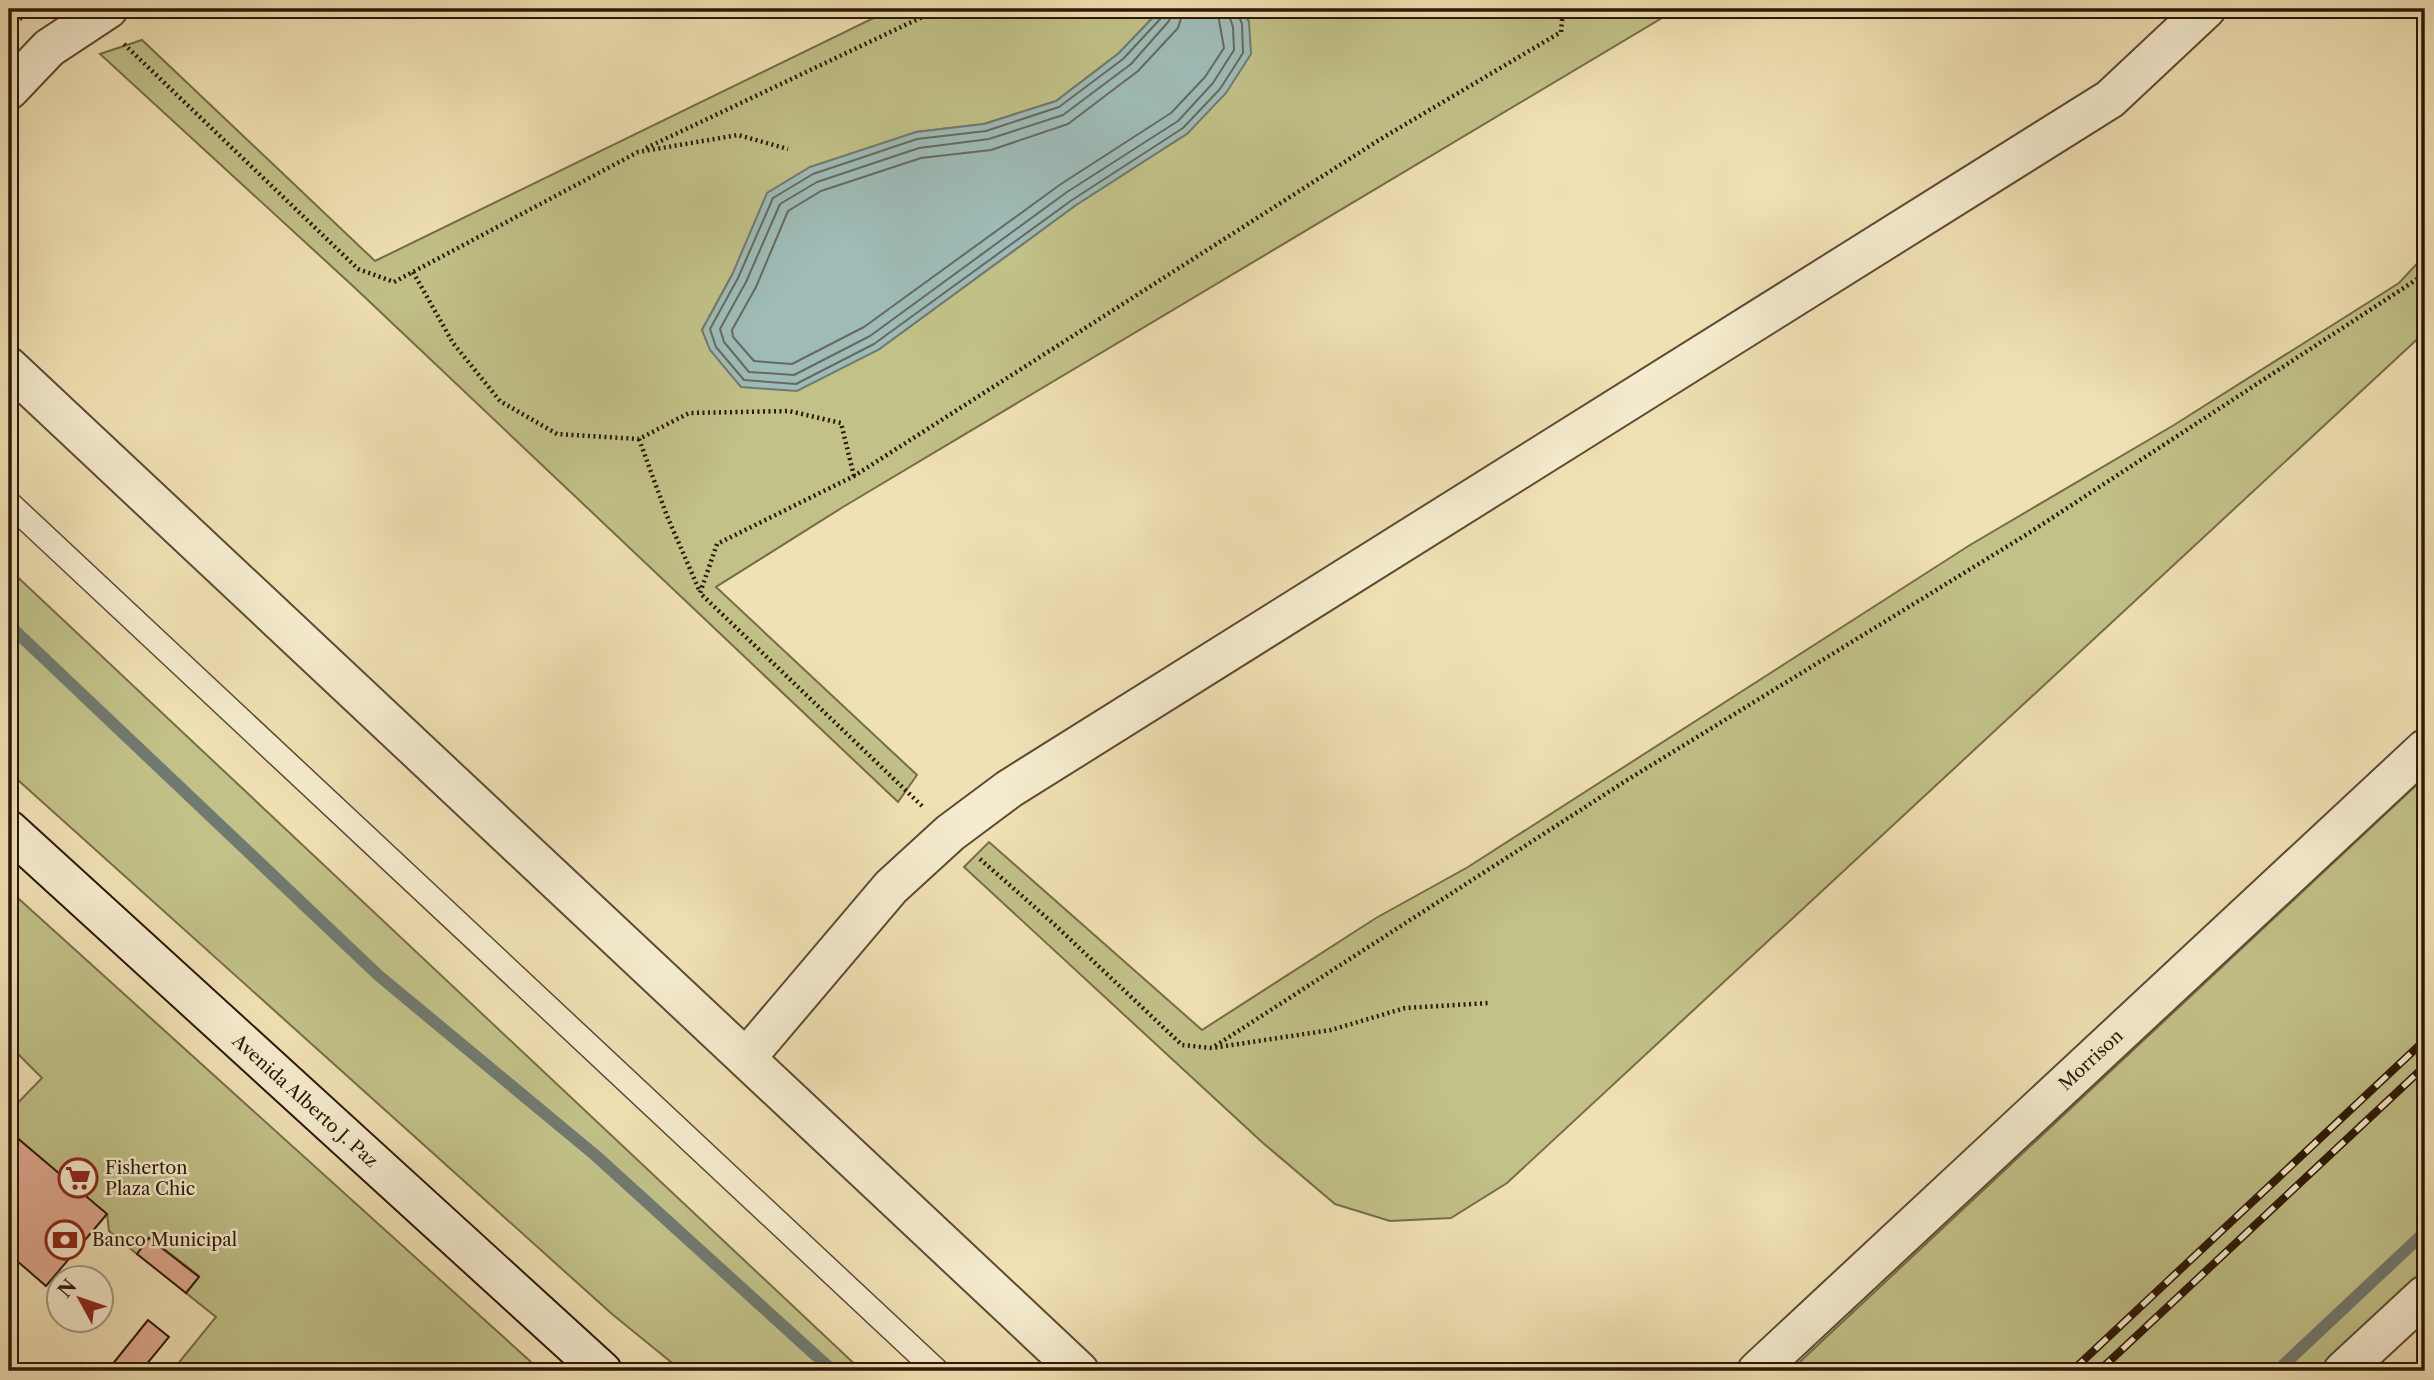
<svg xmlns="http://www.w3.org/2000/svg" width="2434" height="1380" font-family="'Libre Caslon Text',serif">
<rect width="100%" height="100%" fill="#f0e1b5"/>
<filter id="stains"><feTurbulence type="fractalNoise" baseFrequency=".00286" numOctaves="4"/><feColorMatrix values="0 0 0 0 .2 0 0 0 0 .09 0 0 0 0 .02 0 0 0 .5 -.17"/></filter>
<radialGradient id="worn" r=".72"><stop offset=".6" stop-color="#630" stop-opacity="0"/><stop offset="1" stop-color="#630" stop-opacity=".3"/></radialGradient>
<g fill="#c1c188" stroke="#776c47" stroke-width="2">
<path d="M 892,9 L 1161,9 L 1119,53 L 1056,101 L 984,124 L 916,132 L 732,275 L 702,330 L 878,350 L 1076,205 L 1188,133 L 1249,22 L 1242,9 L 1677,9 L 843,507 L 716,587 L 917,775 L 898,802 L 354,287 L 100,54 L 142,40 L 375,261 Z"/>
<path d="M 2425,255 L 2425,332 L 1507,1183 L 1451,1218 L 1390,1221 L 1335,1204 L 1263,1143 L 964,867 L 989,842 L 1202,1030 L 1376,918 L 1468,867 L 1970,545 L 2174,425 L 2399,283 Z"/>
<path d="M 9,569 L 862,1371 L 682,1371 L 612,1314 L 9,772 Z"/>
<path d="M 2425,777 L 2425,1295 L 2343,1371 L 1790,1371 Z"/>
<path d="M 9,890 L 541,1371 L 288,1371 L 280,1364 L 274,1371 L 172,1371 L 216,1317 L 186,1293 L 199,1276 L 150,1238 L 137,1254 L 109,1231 L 107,1214 L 9,1131 L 9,1112 L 42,1078 L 9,1045 Z"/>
</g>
<path fill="#9ebbb7" stroke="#717a70" stroke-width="2" d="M 1161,9 L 1242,9 L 1249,22 L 1251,54 L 1226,93 L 1188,133 L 1076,205 L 878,350 L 797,391 L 741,387 L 710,350 L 702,330 L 732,275 L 767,193 L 810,167 L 916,132 L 984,124 L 1056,101 L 1119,53 Z"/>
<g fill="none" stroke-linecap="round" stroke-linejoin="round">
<g stroke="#666a5e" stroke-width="2">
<path d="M 1164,9 L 1163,16 L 1123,59 L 1059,107 L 986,131 L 917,139 L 813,174 L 773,198 L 738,278 L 710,329 L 716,347 L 744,380 L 796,384 L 874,344 L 1072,200 L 1183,128 L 1220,89 L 1243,53 L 1242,24 L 1236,9"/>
<path d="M 1173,9 L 1169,21 L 1131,64 L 1063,115 L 989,139 L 919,148 L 817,182 L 780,204 L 746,282 L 720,329 L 724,342 L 749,372 L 794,375 L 870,336 L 1067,192 L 1178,121 L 1213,83 L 1234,50 L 1233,27 L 1227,9"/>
<path d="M 1184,9 L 1178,28 L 1138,71 L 1068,124 L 991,150 L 921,158 L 821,191 L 788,211 L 756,287 L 732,330 L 733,337 L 754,361 L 792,364 L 864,327 L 1061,184 L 1171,113 L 1205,77 L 1224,48 L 1217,9"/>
</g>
<g stroke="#717a70" stroke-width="12">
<path d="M 9,625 L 378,975 L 595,1155 L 833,1371"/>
<path d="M 2001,1371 L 2004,1369"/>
<path d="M 2277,1371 L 2425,1232"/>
</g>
</g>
<g fill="#e0aa92" stroke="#2d1806" stroke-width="2">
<path d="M 9,1131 L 107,1214 L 46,1286 L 9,1254 Z"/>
<path d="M 149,1238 L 199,1277 L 186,1293 L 137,1254 Z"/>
<path d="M 148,1320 L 169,1337 L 141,1371 L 107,1371 Z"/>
<path d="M 81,1363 L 91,1371 L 74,1371 Z"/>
</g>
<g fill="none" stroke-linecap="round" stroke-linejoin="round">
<g stroke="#5e4a32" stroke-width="26">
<path id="service" d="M 9,503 L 937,1371"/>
</g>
<g stroke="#5e4a32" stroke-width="42">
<g id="minor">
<path d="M 9,90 L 49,48 L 108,9"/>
<path d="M 9,367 L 1079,1371"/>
<path d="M 746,1058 L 891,887 L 950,833 L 1009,789 L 2110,99 L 2206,9"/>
<path d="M 1757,1371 L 2425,749"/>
<path d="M 2343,1371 L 2425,1295"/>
</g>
</g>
<g stroke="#2d1806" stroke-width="42">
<path id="secondary" d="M 9,830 L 602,1371"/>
</g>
<g stroke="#2d1806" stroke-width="4.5" stroke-dasharray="2 3.5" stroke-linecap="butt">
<path d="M 9,19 L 22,18"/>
<path d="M 124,44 L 358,269 L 394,282 L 638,152 L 738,135 L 788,149"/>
<path d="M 646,148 L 939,9"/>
<path d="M 413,272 L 453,343 L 500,401 L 557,434 L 639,439 L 689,413 L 789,411 L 841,423 L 854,476"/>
<path d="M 639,439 L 667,516 L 700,592"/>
<path d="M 922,806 L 700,593 L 717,544 L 854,476 L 1379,140 L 1561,32 L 1563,9"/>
<path d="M 980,859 L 1055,925 L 1182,1045 L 1212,1048 L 1331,1030 L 1405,1008 L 1489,1003"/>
<path d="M 1215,1046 L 1624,782 L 2029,533 L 2425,274"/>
</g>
<use href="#service" stroke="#f5eccf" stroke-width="23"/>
<use href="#minor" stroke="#f5eccf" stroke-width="38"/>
<use href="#secondary" stroke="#f5eccf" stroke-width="38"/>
<g stroke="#2d1806" stroke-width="8">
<g id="rail">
<path d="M 2072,1371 L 2425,1040"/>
<path d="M 2099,1371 L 2425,1066"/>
</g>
</g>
<use href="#rail" stroke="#f5eccf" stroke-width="5" stroke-dasharray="16" stroke-linecap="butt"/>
</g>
<defs>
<g id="supermarket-ring" transform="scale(2.0125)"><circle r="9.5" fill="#f5eccf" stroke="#8f2418" stroke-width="1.5"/><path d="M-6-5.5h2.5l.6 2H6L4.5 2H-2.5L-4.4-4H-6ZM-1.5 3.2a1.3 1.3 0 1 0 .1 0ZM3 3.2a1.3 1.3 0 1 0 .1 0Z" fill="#8f2418"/></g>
<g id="bank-ring" transform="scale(2.0125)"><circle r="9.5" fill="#f5eccf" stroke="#8f2418" stroke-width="1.5"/><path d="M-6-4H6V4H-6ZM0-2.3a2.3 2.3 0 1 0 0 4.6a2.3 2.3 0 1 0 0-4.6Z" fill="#8f2418"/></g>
</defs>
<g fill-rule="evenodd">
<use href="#supermarket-ring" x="78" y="1178"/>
<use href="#bank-ring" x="65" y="1240"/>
</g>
<g text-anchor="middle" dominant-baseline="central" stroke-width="5" stroke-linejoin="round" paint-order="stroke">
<g font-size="18" fill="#2d1806" stroke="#f5eccf">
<text transform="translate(2091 1060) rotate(-43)">Morrison</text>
<text transform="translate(305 1101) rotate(42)">Avenida Alberto J. Paz</text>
</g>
<g font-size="18" fill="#2d1806" stroke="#f5eccf" text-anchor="start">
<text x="105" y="1168">Fisherton<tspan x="105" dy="21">Plaza Chic</tspan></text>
<text x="92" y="1240">Banco Municipal</text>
</g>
</g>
<rect width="2434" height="1380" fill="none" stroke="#f0e1b5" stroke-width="35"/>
<rect x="10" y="10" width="2413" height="1359" fill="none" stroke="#2d1806" stroke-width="3.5"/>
<rect x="18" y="18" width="2399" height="1345" fill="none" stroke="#2d1806" stroke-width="2"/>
<g transform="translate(80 1299) rotate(310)"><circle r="33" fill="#f5eccf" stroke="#a5977f" stroke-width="2"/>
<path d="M0-5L12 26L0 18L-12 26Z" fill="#8f2418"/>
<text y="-10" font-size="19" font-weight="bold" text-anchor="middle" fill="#2d1806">N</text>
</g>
<rect width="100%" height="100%" filter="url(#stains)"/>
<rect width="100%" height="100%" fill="url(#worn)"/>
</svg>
